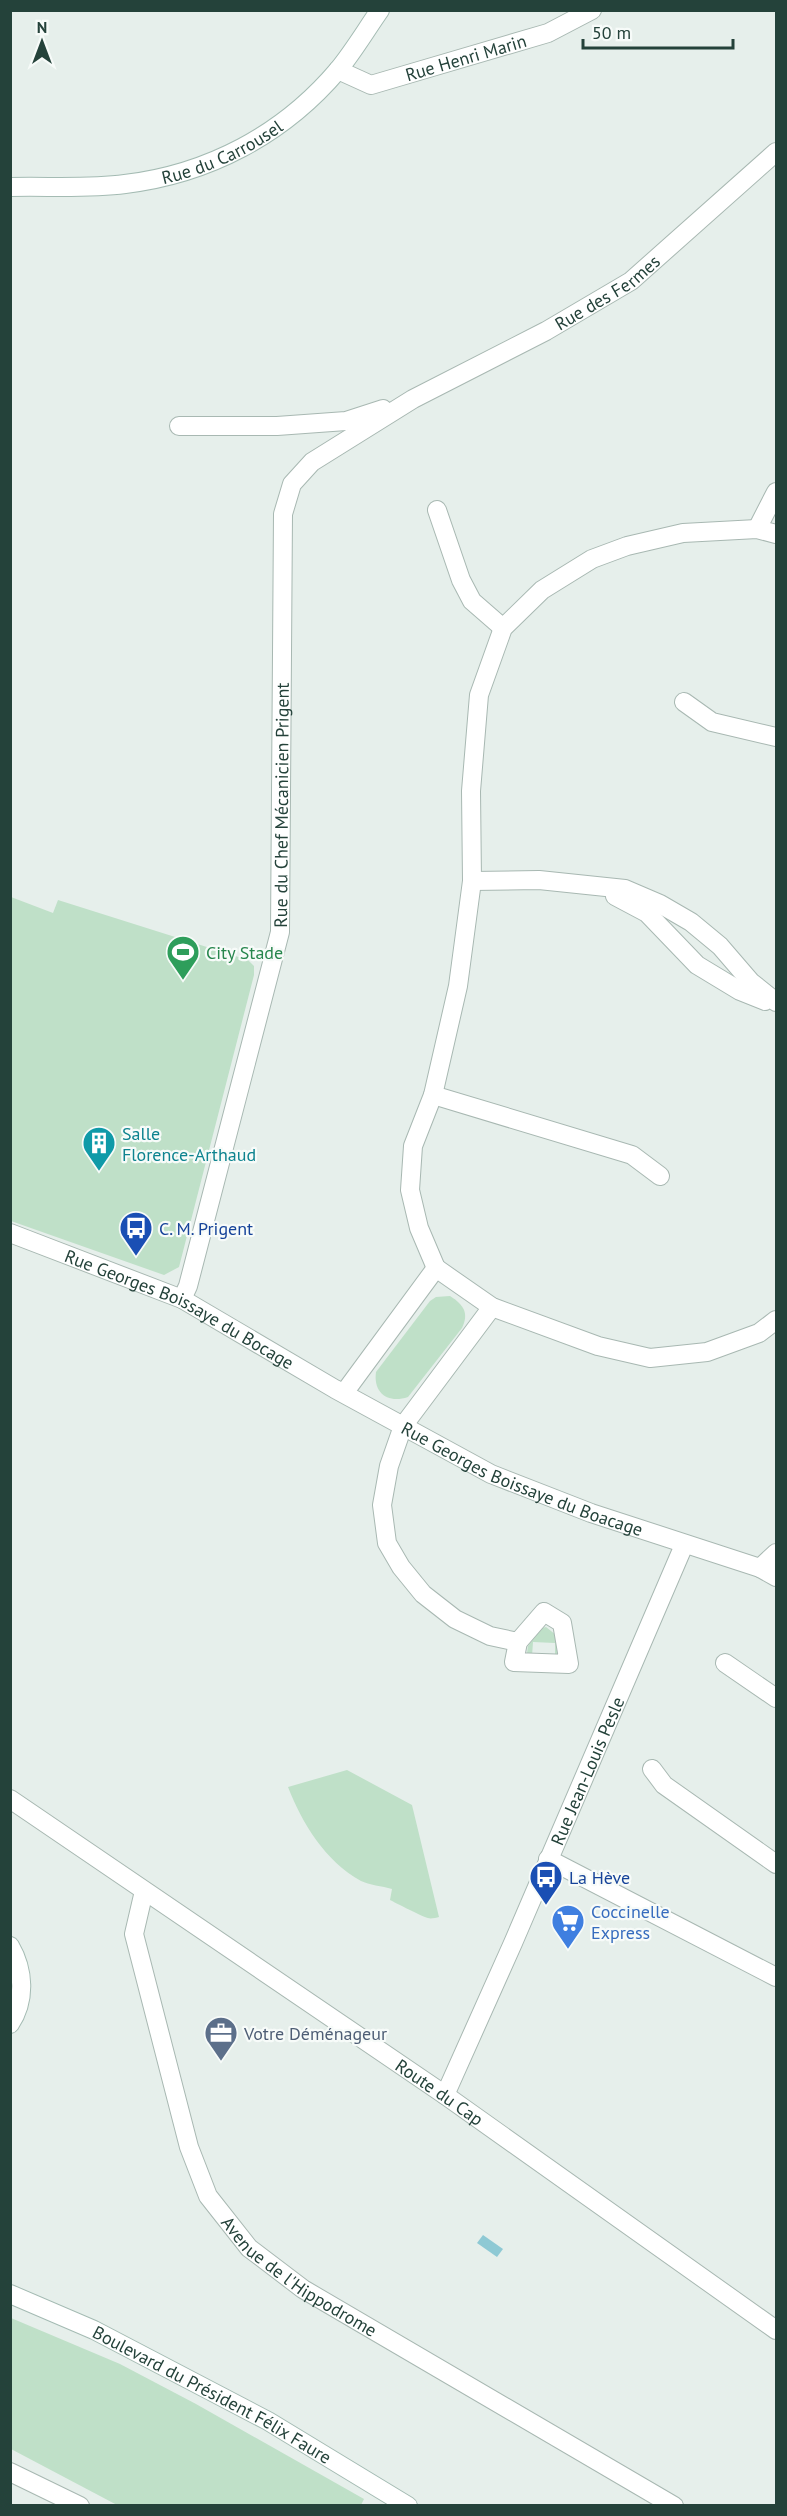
<svg xmlns="http://www.w3.org/2000/svg" width="787" height="2516" font-family="'PT Sans',sans-serif">
<rect width="100%" height="100%" fill="#e6efeb"/>
<g fill="#bfe0c8">
<path d="M 11,897 L 53,913 L 58,900 L 248,960 L 254,966 L 254,975 L 179,1267 L 164,1275 L 11,1221 Z"/>
<path d="M 450,1296 C 464,1305 469,1313 462,1328 L 408,1397 C 388,1404 373,1393 376,1372 L 430,1301 L 436,1297 Z"/>
<path d="M 546,1627 L 556,1635 L 560,1655 L 555,1657 L 555,1643 L 533,1642 L 532,1656 L 527,1653 L 528,1646 L 542,1628 Z"/>
<path d="M 347,1770 L 412,1805 L 439,1917 C 436,1918 430,1919 428,1918 C 425,1918 394,1902 390,1900 L 392,1889 C 382,1886 369,1885 361,1881 C 325,1861 302,1823 288,1787 Z"/>
<path d="M 11,2318 L 120,2364 L 196,2404 L 364,2499 L 361,2505 L 117,2505 L 11,2449 Z"/>
</g>
<path fill="#8ec9d4" d="M 483,2235 L 503,2249 L 497,2257 L 477,2243 Z"/>
<g fill="none" stroke-linecap="round" stroke-linejoin="round">
<g stroke="#a8b8b2" stroke-width="20">
<g id="street">
<path id="s1" d="M 338,70 L 371,85 L 548,33 L 592,10"/>
<path d="M 179,426 L 277,426 L 346,421 L 383,409"/>
<path d="M 437,510 L 461,580 L 472,601 L 503,628"/>
<path d="M 757,529 L 776,492"/>
<path d="M 684,702 L 712,722 L 776,737"/>
<path d="M 472,881 L 539,880 L 625,889 L 660,904 L 691,922 L 720,946 L 751,982 L 776,1002"/>
<path d="M 615,896 L 647,913 L 697,965 L 740,991 L 765,1001"/>
<path d="M 433,1095 L 632,1155 L 660,1176"/>
<path id="s2" d="M 10,1233 L 182,1299 L 335,1389 L 491,1474 L 591,1513 L 760,1568 L 776,1553"/>
<path d="M 436,1268 L 419,1228 L 410,1190 L 413,1146 L 433,1095 L 458,986 L 472,881 L 471,791 L 479,695 L 503,628 L 542,590 L 592,559 L 627,546 L 683,533 L 757,529 L 776,534"/>
<path d="M 436,1268 L 492,1307 L 598,1346 L 650,1358 L 707,1352 L 759,1333 L 776,1320"/>
<path id="s3" d="M 182,1299 L 188,1286 L 280,932 L 283,514 L 292,484 L 312,462 L 413,399 L 546,331 L 631,281 L 776,152"/>
<path d="M 492,1307 L 403,1426 L 389,1466 L 382,1505 L 387,1543 L 401,1567 L 423,1594 L 455,1619 L 490,1636 L 518,1642 L 514,1662 L 569,1664 L 562,1623 L 544,1612 L 518,1642"/>
<path d="M 344,1393 L 436,1268"/>
<path d="M 760,1568 L 776,1577"/>
<path d="M 725,1663 L 776,1698"/>
<path d="M 652,1769 L 664,1785 L 776,1864"/>
<path id="s4" d="M 10,1799 L 445,2095 L 776,2330"/>
<path d="M 548,1859 L 776,1977"/>
<path id="s5" d="M 144,1891 L 134,1934 L 189,2147 L 208,2196 L 249,2248 L 303,2289 L 674,2506"/>
<path id="s6" d="M 445,2095 L 513,1943 L 684,1545"/>
<path d="M 10,2472 L 80,2506"/>
</g>
</g>
<g stroke="#a4bbb3" stroke-width="20">
<g id="secondary">
<path id="s7" d="M 10,187 C 48,186 88,189 125,184 C 208,174 283,135 338,70 C 353,52 366,30 380,10"/>
<path d="M 10,1946 C 24,1970 26,2000 10,2024"/>
<path id="s8" d="M 10,2294 L 94,2330 L 268,2421 L 408,2506"/>
</g>
</g>
<use href="#street" stroke="#fff" stroke-width="18"/>
<use href="#secondary" stroke="#fff" stroke-width="18"/>
</g>
<defs>
<g id="stadium-pin" transform="scale(1.725)"><path d="M0 17L-7.5 6A9.5 9.5 0 1 1 7.5 6Z" fill="#2e9e5b" stroke="#f7fbf9"/><path d="M0-5a6.5 5 0 1 0 0 10a6.5 5 0 1 0 0-10ZM-3.5-1.8h7v3.6h-7Z" fill="#fff"/></g>
<g id="building-pin" transform="scale(1.725)"><path d="M0 17L-7.5 6A9.5 9.5 0 1 1 7.5 6Z" fill="#0f9aa8" stroke="#f7fbf9"/><path d="M-4-6H4V6H1V3H-1V6H-4ZM-2.5-4.3h1.7v1.8h-1.7ZM.8-4.3h1.7v1.8H.8ZM-2.5-1h1.7V.8h-1.7ZM.8-1h1.7V.8H.8Z" fill="#fff"/></g>
<g id="bus-pin" transform="scale(1.725)"><path d="M0 17L-7.5 6A9.5 9.5 0 1 1 7.5 6Z" fill="#1a4fb4" stroke="#f7fbf9"/><path d="M-5-6H5V4H4V6H2V4H-2V6H-4V4H-5ZM-3.5-4V0h7V-4ZM-3.5 1.2v1.5H-2V1.2ZM2 1.2v1.5H3.5V1.2Z" fill="#fff"/></g>
<g id="supermarket-pin" transform="scale(1.725)"><path d="M0 17L-7.5 6A9.5 9.5 0 1 1 7.5 6Z" fill="#3f7fe0" stroke="#f7fbf9"/><path d="M-6-5.5h2.5l.6 2H6L4.5 2H-2.5L-4.4-4H-6ZM-1.5 3.2a1.3 1.3 0 1 0 .1 0ZM3 3.2a1.3 1.3 0 1 0 .1 0Z" fill="#fff"/></g>
<g id="office-pin" transform="scale(1.725)"><path d="M0 17L-7.5 6A9.5 9.5 0 1 1 7.5 6Z" fill="#5c6f8a" stroke="#f7fbf9"/><path d="M-6-3h4V-5.5h4V-3h4V5H-6ZM-1-4.5V-3h2v-1.5ZM-6 0V1H6V0Z" fill="#fff"/></g>
</defs>
<g fill-rule="evenodd">
<use href="#stadium-pin" x="183" y="952"/>
<use href="#building-pin" x="99" y="1143"/>
<use href="#bus-pin" x="136" y="1228"/>
<use href="#bus-pin" x="546" y="1877"/>
<use href="#supermarket-pin" x="568" y="1921"/>
<use href="#office-pin" x="221" y="2033"/>
</g>
<g text-anchor="middle" dominant-baseline="central" stroke-width="4.5" stroke-linejoin="round" paint-order="stroke">
<g font-size="18" fill="#24423a" stroke="#f7fbf9">
<text stroke="none"><textPath href="#s1" startOffset="135">Rue Henri Marin</textPath></text>
<text stroke="none"><textPath href="#s7" startOffset="218">Rue du Carrousel</textPath></text>
<text stroke="none"><textPath href="#s3" startOffset="1200">Rue des Fermes</textPath></text>
<text stroke="none"><textPath href="#s3" startOffset="507">Rue du Chef Mécanicien Prigent</textPath></text>
<text stroke="none"><textPath href="#s2" startOffset="186">Rue Georges Boissaye du Bocage</textPath></text>
<text stroke="none"><textPath href="#s2" startOffset="570">Rue Georges Boissaye du Boacage</textPath></text>
<text stroke="none"><textPath href="#s6" startOffset="354">Rue Jean-Louis Pesle</textPath></text>
<text stroke="none"><textPath href="#s4" startOffset="520">Route du Cap</textPath></text>
<text stroke="none"><textPath href="#s5" startOffset="440">Avenue de l'Hippodrome</textPath></text>
<text stroke="none"><textPath href="#s8" startOffset="226">Boulevard du Président Félix Faure</textPath></text>
</g>
<g font-size="18" fill="#27864d" stroke="#f7fbf9" text-anchor="start">
<text x="206" y="952">City Stade</text>
</g>
<g font-size="18" fill="#0d838f" stroke="#f7fbf9" text-anchor="start">
<text x="122" y="1133">Salle<tspan x="122" dy="21">Florence-Arthaud</tspan></text>
</g>
<g font-size="18" fill="#164399" stroke="#f7fbf9" text-anchor="start">
<text x="159" y="1228">C. M. Prigent</text>
<text x="569" y="1877">La Hève</text>
</g>
<g font-size="18" fill="#366cbe" stroke="#f7fbf9" text-anchor="start">
<text x="591" y="1911">Coccinelle<tspan x="591" dy="21">Express</tspan></text>
</g>
<g font-size="18" fill="#4e5e75" stroke="#f7fbf9" text-anchor="start">
<text x="244" y="2033">Votre Déménageur</text>
</g>
</g>
<rect width="787" height="2516" fill="none" stroke="#24423a" stroke-width="24"/>
<g transform="translate(42 42)" stroke="#f7fbf9" stroke-width="4.5" paint-order="stroke">
<path d="M0-4.5L10 22L0 15L-10 22Z" fill="#24423a"/>
<text y="-9" font-size="16" font-weight="bold" text-anchor="middle" fill="#24423a">N</text>
</g>
<path d="M583 39v9h150v-9" fill="none" stroke="#24423a" stroke-width="3"/>
<text x="592" y="39" font-size="18" fill="#24423a" stroke="#f7fbf9" stroke-width="4.5" paint-order="stroke">50 m</text>
</svg>
